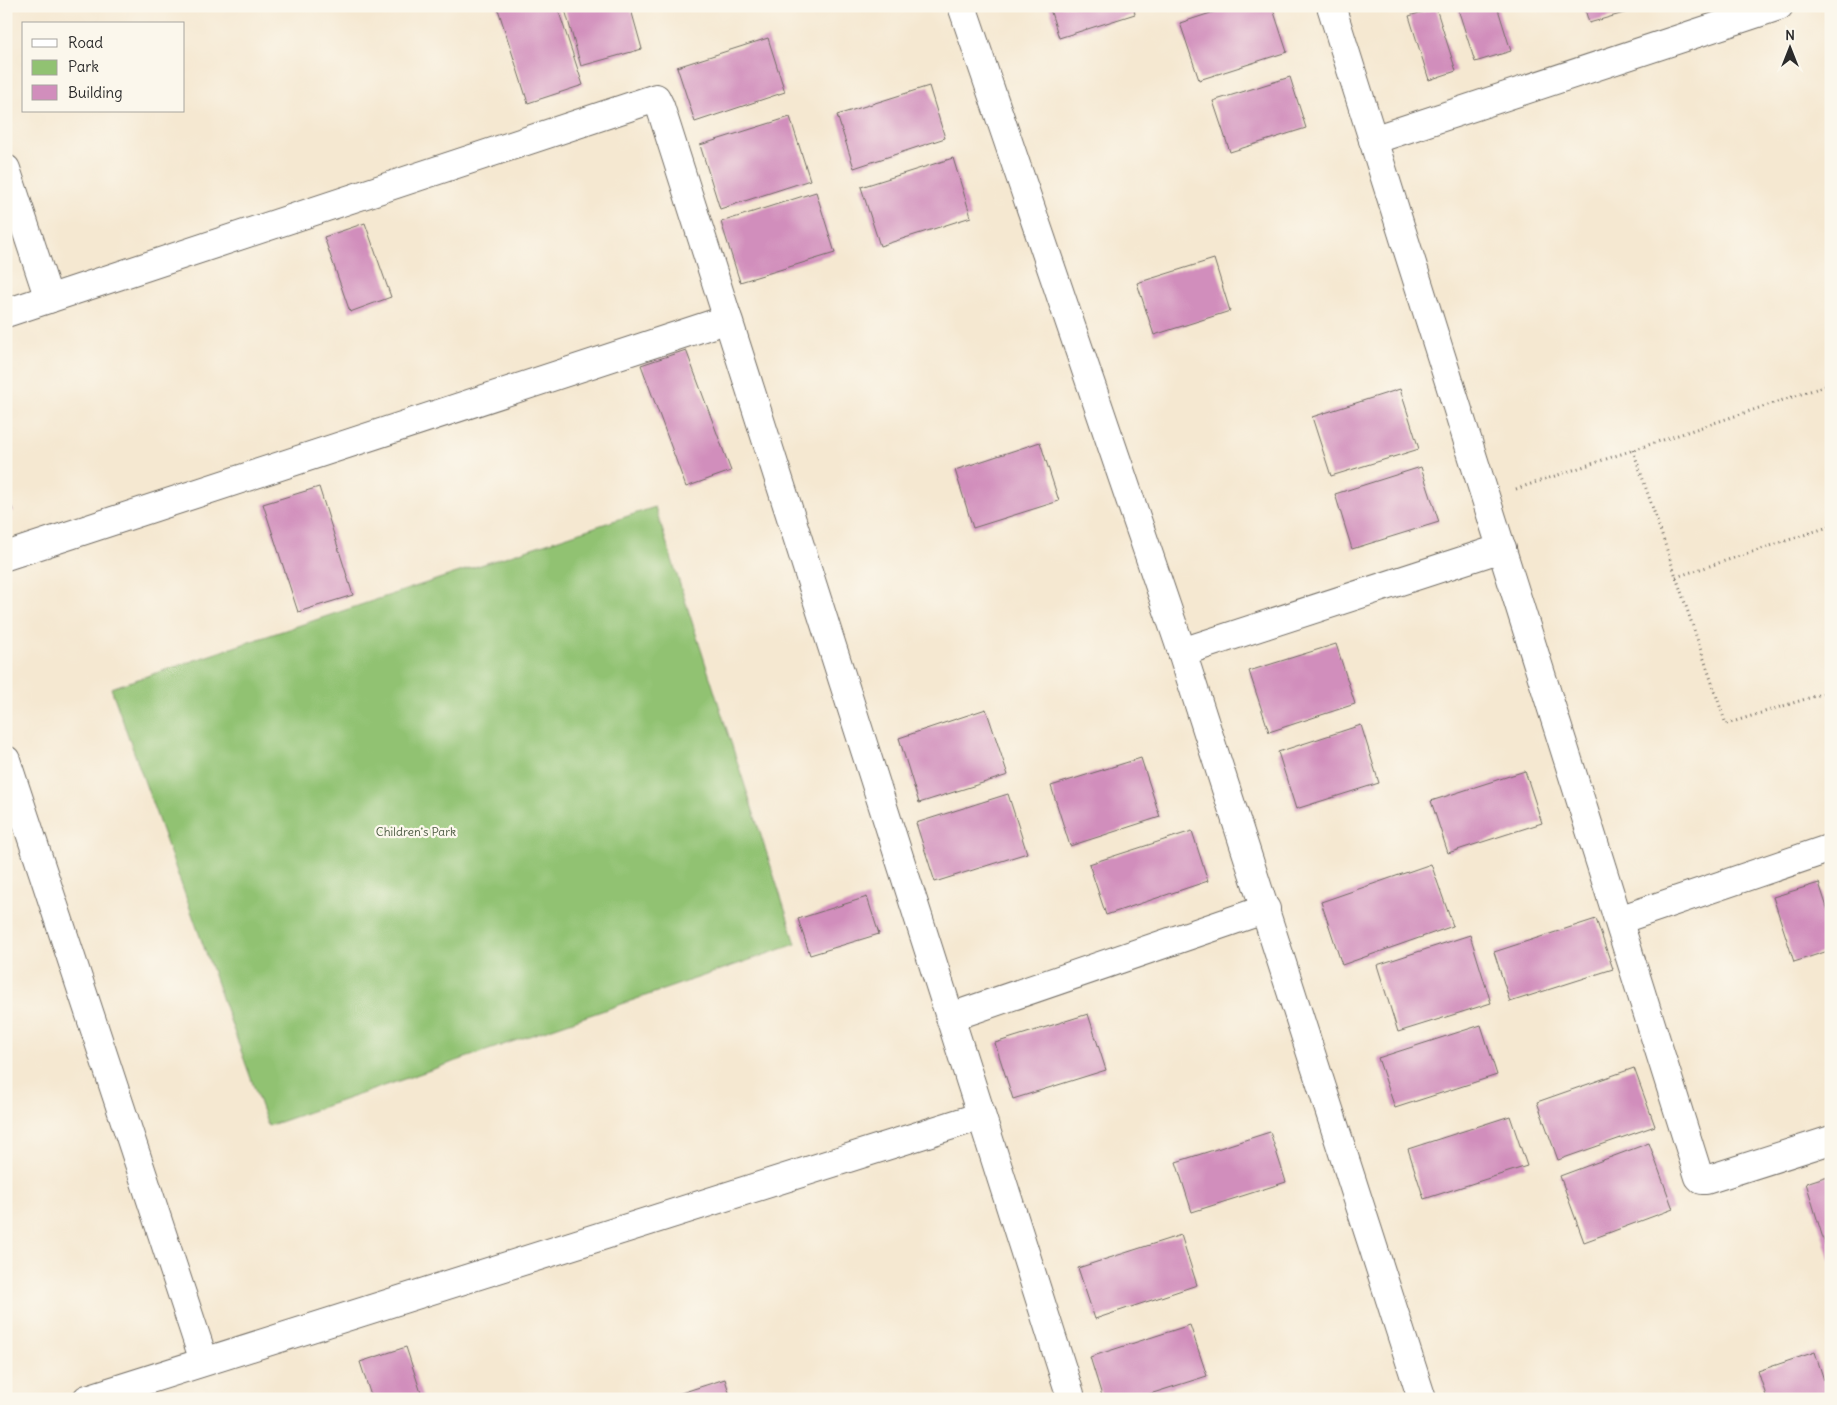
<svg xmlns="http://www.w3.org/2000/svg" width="1837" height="1405" font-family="Delius,sans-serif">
<rect width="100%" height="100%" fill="#fbf7ec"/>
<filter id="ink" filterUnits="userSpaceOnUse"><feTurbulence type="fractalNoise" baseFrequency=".02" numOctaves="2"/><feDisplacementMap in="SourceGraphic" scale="10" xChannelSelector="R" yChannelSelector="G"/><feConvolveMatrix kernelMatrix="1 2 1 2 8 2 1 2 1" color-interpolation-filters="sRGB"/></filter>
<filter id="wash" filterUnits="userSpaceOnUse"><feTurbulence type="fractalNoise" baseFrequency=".0096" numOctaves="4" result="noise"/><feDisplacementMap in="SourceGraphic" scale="20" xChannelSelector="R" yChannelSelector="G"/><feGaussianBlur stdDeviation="1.12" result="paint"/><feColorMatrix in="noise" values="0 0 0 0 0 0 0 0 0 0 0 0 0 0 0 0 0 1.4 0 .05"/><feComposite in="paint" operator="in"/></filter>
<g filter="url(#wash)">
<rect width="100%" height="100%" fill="#f5e8d1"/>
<path fill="#91c272" stroke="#5e764e" d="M 655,507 L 796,944 L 268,1126 L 111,688 Z"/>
<g id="blocks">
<g fill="#d18ebc">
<path d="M 497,6 L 557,6 L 583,85 L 528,103 Z"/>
<path d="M 564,6 L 630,6 L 642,49 L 581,66 Z"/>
<path d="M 1049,6 L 1133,6 L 1135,14 L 1059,38 Z"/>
<path d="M 1232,6 L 1272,6 L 1287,52 L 1199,80 L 1180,23 Z"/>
<path d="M 1457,6 L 1497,6 L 1511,51 L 1475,62 Z"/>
<path d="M 1584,6 L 1630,6 L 1631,11 L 1589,23 Z"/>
<path d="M 1436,8 L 1456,71 L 1429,80 L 1409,16 Z"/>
<path d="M 768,38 L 785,92 L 695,122 L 677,67 Z"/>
<path d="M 1290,77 L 1306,128 L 1230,152 L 1213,101 Z"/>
<path d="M 929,86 L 945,138 L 854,168 L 837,115 Z"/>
<path d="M 790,117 L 810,180 L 720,209 L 700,145 Z"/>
<path d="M 953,158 L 971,217 L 880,246 L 861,187 Z"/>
<path d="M 816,192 L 835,253 L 740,282 L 721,222 Z"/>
<path d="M 365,223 L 391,297 L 350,312 L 324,237 Z"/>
<path d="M 1214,259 L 1230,311 L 1154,335 L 1137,283 Z"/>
<path d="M 686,350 L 731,471 L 686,487 L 641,365 Z"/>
<path d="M 1400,389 L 1419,449 L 1331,476 L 1312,417 Z"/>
<path d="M 1040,442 L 1059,501 L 973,528 L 955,470 Z"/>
<path d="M 1421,467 L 1439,522 L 1352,549 L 1335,494 Z"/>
<path d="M 319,487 L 353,595 L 298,612 L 263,504 Z"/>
<path d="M 6,490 L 13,511 L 6,513 Z"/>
<path d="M 1336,644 L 1355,704 L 1269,732 L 1249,671 Z"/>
<path d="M 986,709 L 1008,775 L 919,803 L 899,738 Z"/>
<path d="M 1361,725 L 1379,783 L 1296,809 L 1278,752 Z"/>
<path d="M 1141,758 L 1160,817 L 1070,846 L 1051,786 Z"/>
<path d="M 1525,771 L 1542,823 L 1448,853 L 1431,801 Z"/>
<path d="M 1008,794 L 1027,853 L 935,882 L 916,823 Z"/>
<path d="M 1192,831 L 1208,881 L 1106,915 L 1089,864 Z"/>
<path d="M 1431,864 L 1453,926 L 1342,965 L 1321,902 Z"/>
<path d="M 1819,883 L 1831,920 L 1831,950 L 1794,962 L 1773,897 Z"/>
<path d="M 867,897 L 879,934 L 810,955 L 798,919 Z"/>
<path d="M 1596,919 L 1613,969 L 1510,1002 L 1494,952 Z"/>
<path d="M 1470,935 L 1491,1003 L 1398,1032 L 1377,965 Z"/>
<path d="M 1088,1014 L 1106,1070 L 1013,1099 L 995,1043 Z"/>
<path d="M 1481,1025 L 1497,1075 L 1395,1108 L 1378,1058 Z"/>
<path d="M 1634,1068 L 1655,1126 L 1558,1160 L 1537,1102 Z"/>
<path d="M 1510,1116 L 1527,1166 L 1424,1199 L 1408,1149 Z"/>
<path d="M 1270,1132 L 1286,1182 L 1192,1212 L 1176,1162 Z"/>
<path d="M 1649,1143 L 1673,1209 L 1584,1242 L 1560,1176 Z"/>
<path d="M 1831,1175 L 1831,1261 L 1830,1261 L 1806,1183 Z"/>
<path d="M 1181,1235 L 1197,1285 L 1095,1319 L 1078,1268 Z"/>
<path d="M 1190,1325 L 1207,1376 L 1134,1399 L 1103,1399 L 1090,1357 Z"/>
<path d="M 406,1347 L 423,1399 L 372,1399 L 360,1362 Z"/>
<path d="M 1815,1352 L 1830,1399 L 1767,1399 L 1758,1371 Z"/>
<path d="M 725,1379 L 731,1399 L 680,1399 L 678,1394 Z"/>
</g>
</g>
</g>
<g filter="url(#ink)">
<use href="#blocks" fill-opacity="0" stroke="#726d65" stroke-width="1"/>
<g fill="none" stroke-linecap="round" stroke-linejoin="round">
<g stroke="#726d65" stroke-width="30">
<g id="minor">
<path d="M 962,6 L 1182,652 L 1422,1399"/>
<path d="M 1331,6 L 1699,1177 L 1702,1180 L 1706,1180 L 1831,1140"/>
<path d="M 1373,140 L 1779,6"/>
<path d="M 6,169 L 49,299"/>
<path d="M 6,313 L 656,98 L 660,106 L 1070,1394 L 1070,1399"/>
<path d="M 6,556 L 728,319"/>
<path d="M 1182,652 L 1502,548"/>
<path d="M 6,760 L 204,1361"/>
<path d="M 1619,920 L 1831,848"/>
<path d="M 951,1017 L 1266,909"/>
<path d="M 87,1399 L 981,1116"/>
</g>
</g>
<g stroke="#726d65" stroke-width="3" stroke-dasharray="1 4" stroke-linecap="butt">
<path d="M 1825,385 L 1831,401"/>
<path d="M 1633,450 L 1726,724 L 1831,691"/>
<path d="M 1516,489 L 1831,384"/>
<path d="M 1676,577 L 1831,526"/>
</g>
<use href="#minor" stroke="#fff" stroke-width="28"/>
</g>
</g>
<g text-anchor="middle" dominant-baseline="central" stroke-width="4.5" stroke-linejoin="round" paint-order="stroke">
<g font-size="12" fill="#4a5840" stroke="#fbf7ec">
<text x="416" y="831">Children's Park</text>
</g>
</g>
<rect width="1837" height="1405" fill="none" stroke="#fbf7ec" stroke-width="25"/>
<rect x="22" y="22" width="162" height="90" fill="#fbf7ec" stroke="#a8a59f"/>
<rect x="32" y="39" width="25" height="8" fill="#ffffff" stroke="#a8a59f"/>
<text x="68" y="48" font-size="15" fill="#2b2b2b">Road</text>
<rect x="32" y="60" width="25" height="15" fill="#91c272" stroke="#a8a59f"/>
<text x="68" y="72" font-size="15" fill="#2b2b2b">Park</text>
<rect x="32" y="85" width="25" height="15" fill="#d18ebc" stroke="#a8a59f"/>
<text x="68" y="98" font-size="15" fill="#2b2b2b">Building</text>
<g transform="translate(1790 48)" stroke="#fbf7ec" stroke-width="4" paint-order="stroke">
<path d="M0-4L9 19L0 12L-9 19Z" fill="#2b2b2b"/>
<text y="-8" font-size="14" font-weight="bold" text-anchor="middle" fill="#2b2b2b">N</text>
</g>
</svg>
